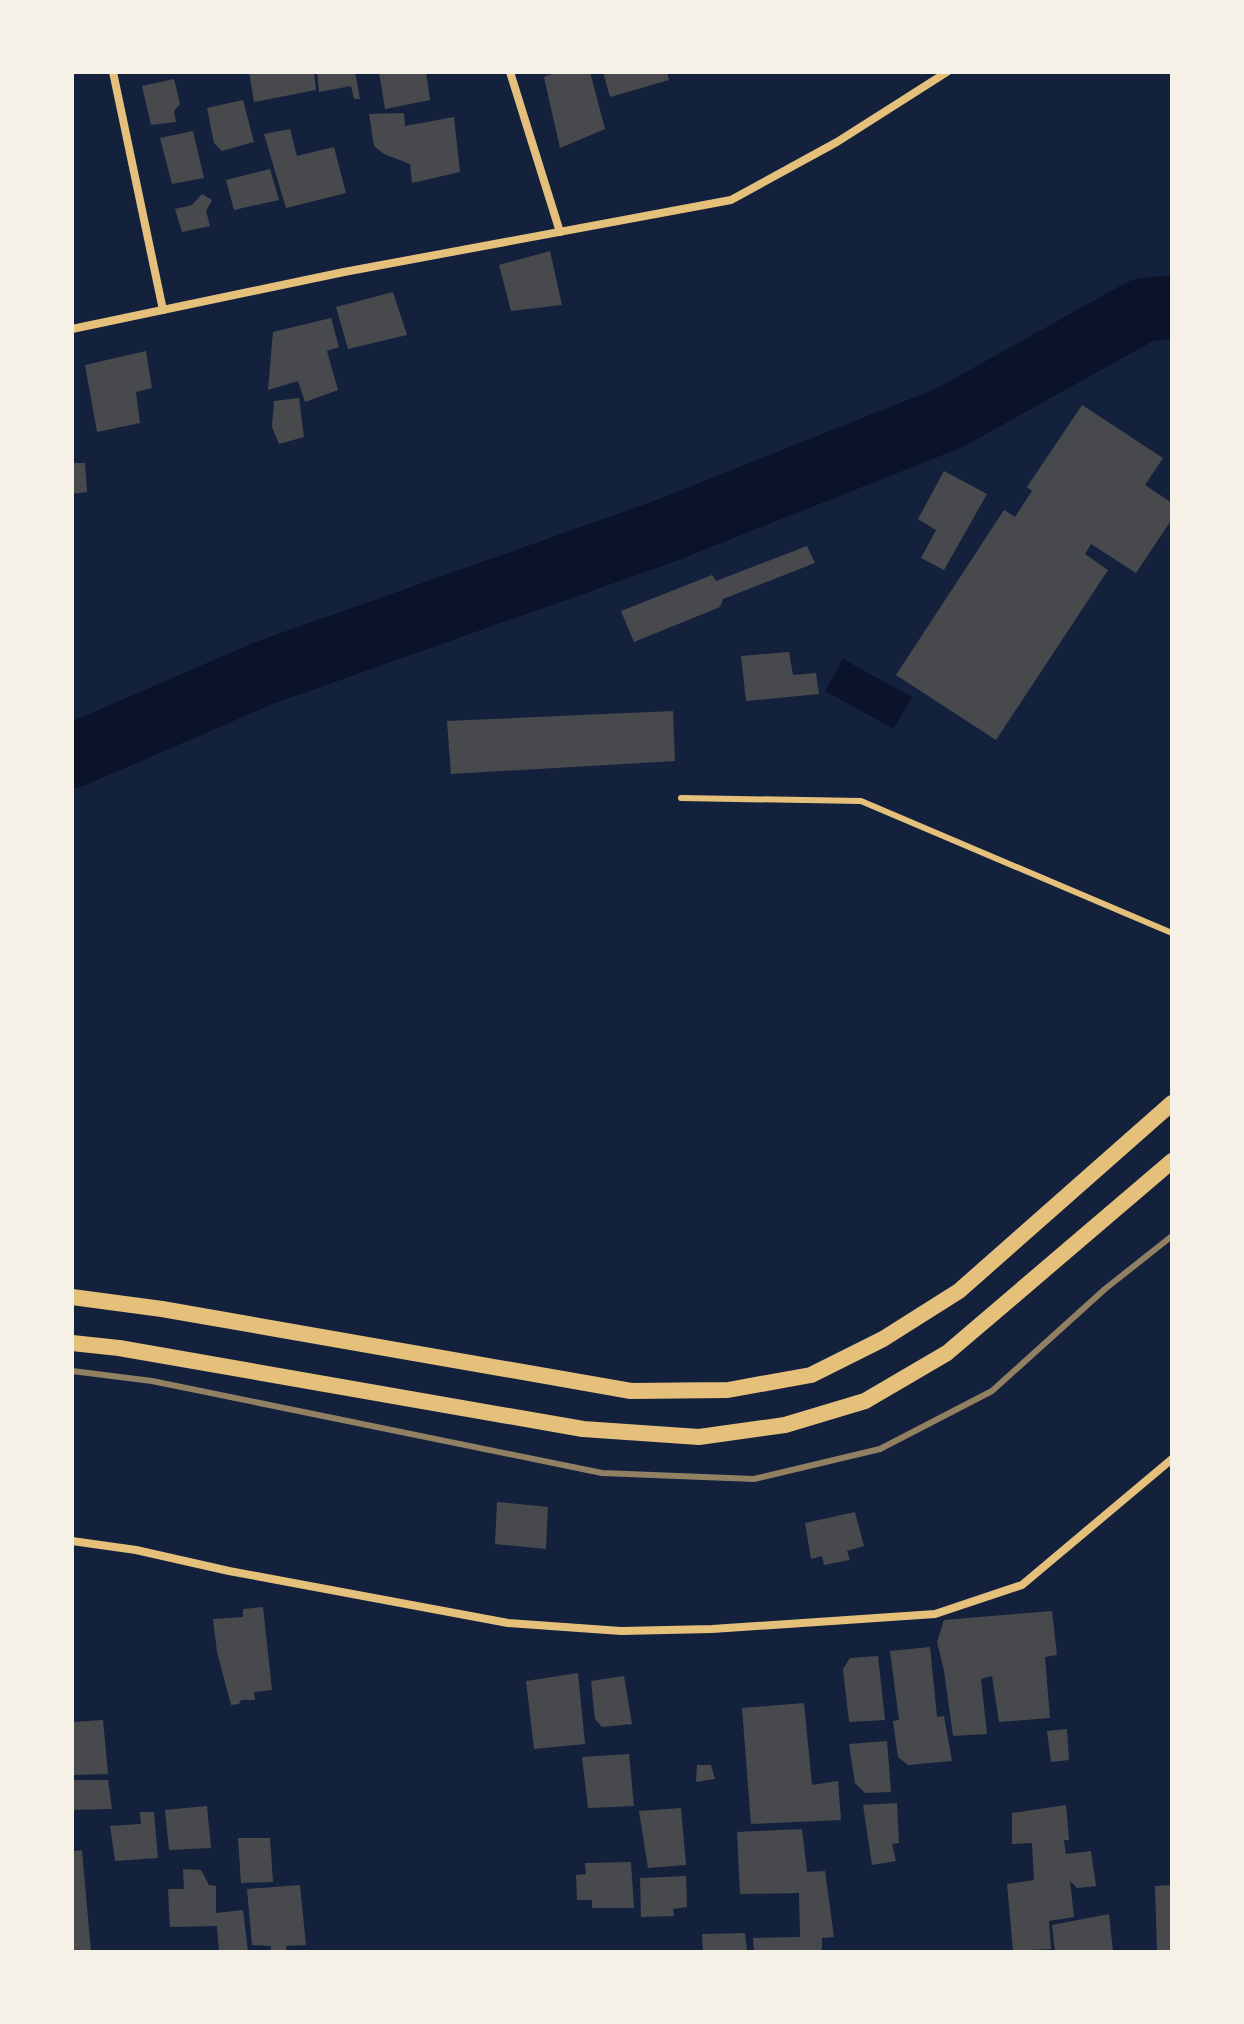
<svg xmlns="http://www.w3.org/2000/svg" width="1244" height="2024" font-family="'DM Sans',sans-serif">
<rect width="100%" height="100%" fill="#14213d"/>
<path fill="#0b132b" d="M 843,659 L 912,697 L 894,729 L 825,691 Z"/>
<g fill="none" stroke-linecap="round" stroke-linejoin="round">
<path stroke="#0b132b" stroke-width="64" d="M 72,756 L 264,673 L 665,531 L 949,418 L 1143,310 L 1172,307"/>
</g>
<g fill="#48494c">
<path d="M 249,72 L 314,72 L 316,90 L 254,102 Z"/>
<path d="M 317,72 L 355,72 L 360,99 L 354,99 L 351,86 L 319,92 Z"/>
<path d="M 379,72 L 426,72 L 430,100 L 385,109 Z"/>
<path d="M 557,72 L 590,72 L 605,129 L 560,148 L 544,77 Z"/>
<path d="M 603,72 L 667,72 L 669,80 L 610,97 Z"/>
<path d="M 174,79 L 180,104 L 174,111 L 176,122 L 151,125 L 142,86 Z"/>
<path d="M 243,100 L 254,142 L 222,151 L 214,143 L 207,108 Z"/>
<path d="M 404,113 L 405,126 L 454,117 L 460,172 L 412,183 L 410,164 L 384,154 L 374,146 L 369,114 Z"/>
<path d="M 290,129 L 297,156 L 334,147 L 346,193 L 286,208 L 264,134 Z"/>
<path d="M 193,131 L 204,178 L 172,184 L 160,138 Z"/>
<path d="M 270,169 L 279,200 L 234,210 L 226,180 Z"/>
<path d="M 202,194 L 212,200 L 206,211 L 210,226 L 182,232 L 175,209 L 192,205 Z"/>
<path d="M 550,251 L 562,305 L 511,311 L 499,265 Z"/>
<path d="M 393,292 L 407,335 L 348,349 L 336,307 Z"/>
<path d="M 331,318 L 339,347 L 327,351 L 338,390 L 305,402 L 298,381 L 268,390 L 273,332 Z"/>
<path d="M 146,351 L 152,388 L 136,392 L 140,423 L 97,432 L 85,365 Z"/>
<path d="M 299,398 L 304,437 L 279,444 L 272,427 L 274,401 Z"/>
<path d="M 1082,405 L 1163,458 L 1145,485 L 1172,503 L 1172,519 L 1136,573 L 1091,544 L 1085,554 L 1108,570 L 996,740 L 896,675 L 1004,510 L 1015,517 L 1032,491 L 1027,487 Z"/>
<path d="M 72,463 L 85,463 L 87,492 L 72,494 Z"/>
<path d="M 944,471 L 987,494 L 944,570 L 921,558 L 936,530 L 918,519 Z"/>
<path d="M 807,546 L 815,563 L 723,599 L 720,607 L 634,642 L 621,611 L 712,575 L 716,581 Z"/>
<path d="M 789,652 L 793,675 L 816,673 L 819,694 L 746,701 L 741,656 Z"/>
<path d="M 673,711 L 675,761 L 451,774 L 447,721 Z"/>
<path d="M 497,1502 L 548,1507 L 546,1549 L 495,1544 Z"/>
<path d="M 855,1512 L 864,1546 L 847,1551 L 850,1560 L 824,1565 L 822,1556 L 811,1559 L 805,1523 Z"/>
<path d="M 263,1607 L 272,1690 L 254,1692 L 255,1700 L 241,1700 L 239,1704 L 231,1705 L 217,1652 L 213,1619 L 243,1617 L 243,1609 Z"/>
<path d="M 1052,1611 L 1057,1655 L 1045,1657 L 1050,1718 L 999,1722 L 992,1676 L 981,1679 L 987,1734 L 953,1736 L 944,1671 L 937,1642 L 944,1620 Z"/>
<path d="M 930,1647 L 937,1717 L 944,1716 L 952,1761 L 908,1765 L 898,1757 L 893,1721 L 899,1720 L 890,1651 Z"/>
<path d="M 878,1656 L 885,1720 L 849,1722 L 843,1669 L 850,1658 Z"/>
<path d="M 578,1673 L 585,1744 L 534,1749 L 526,1681 Z"/>
<path d="M 624,1676 L 632,1724 L 602,1727 L 595,1719 L 591,1681 Z"/>
<path d="M 804,1703 L 812,1785 L 838,1781 L 841,1820 L 751,1824 L 742,1708 Z"/>
<path d="M 103,1720 L 108,1774 L 72,1775 L 72,1722 Z"/>
<path d="M 1067,1729 L 1069,1760 L 1051,1762 L 1047,1731 Z"/>
<path d="M 887,1741 L 891,1792 L 865,1793 L 855,1783 L 849,1744 Z"/>
<path d="M 629,1754 L 634,1806 L 588,1808 L 582,1757 Z"/>
<path d="M 697,1765 L 711,1765 L 715,1779 L 696,1782 Z"/>
<path d="M 72,1780 L 108,1780 L 112,1809 L 72,1810 Z"/>
<path d="M 897,1803 L 899,1843 L 892,1844 L 896,1861 L 872,1865 L 863,1805 Z"/>
<path d="M 1066,1805 L 1069,1840 L 1064,1840 L 1066,1854 L 1091,1851 L 1096,1886 L 1077,1888 L 1070,1881 L 1074,1917 L 1049,1921 L 1051,1949 L 1013,1951 L 1007,1884 L 1034,1880 L 1032,1843 L 1012,1844 L 1012,1813 Z"/>
<path d="M 207,1806 L 211,1848 L 169,1850 L 165,1810 Z"/>
<path d="M 681,1808 L 686,1865 L 648,1868 L 639,1811 Z"/>
<path d="M 140,1812 L 154,1812 L 158,1858 L 115,1861 L 110,1826 L 141,1824 Z"/>
<path d="M 802,1829 L 807,1872 L 825,1871 L 834,1937 L 822,1938 L 822,1952 L 754,1952 L 753,1938 L 800,1937 L 799,1893 L 740,1894 L 737,1832 Z"/>
<path d="M 238,1838 L 270,1838 L 273,1882 L 241,1883 Z"/>
<path d="M 82,1850 L 91,1952 L 72,1952 L 72,1851 Z"/>
<path d="M 631,1862 L 634,1908 L 592,1908 L 592,1900 L 577,1900 L 576,1875 L 586,1874 L 585,1863 Z"/>
<path d="M 183,1869 L 201,1870 L 209,1885 L 216,1886 L 216,1913 L 243,1910 L 248,1952 L 219,1952 L 217,1926 L 170,1927 L 168,1889 L 184,1889 Z"/>
<path d="M 686,1876 L 687,1907 L 673,1909 L 674,1916 L 641,1917 L 640,1878 Z"/>
<path d="M 300,1885 L 306,1945 L 286,1946 L 287,1952 L 271,1952 L 271,1946 L 252,1945 L 247,1889 Z"/>
<path d="M 1172,1885 L 1172,1952 L 1157,1952 L 1155,1886 Z"/>
<path d="M 1109,1914 L 1113,1952 L 1055,1952 L 1052,1925 Z"/>
<path d="M 745,1933 L 747,1952 L 703,1952 L 702,1934 Z"/>
</g>
<g fill="none" stroke-linecap="round" stroke-linejoin="round">
<path stroke="#e5c07b" stroke-width="6" d="M 681,798 L 861,801 L 1172,933"/>
<g stroke="#e5c07b" stroke-width="8">
<path d="M 113,72 L 163,310"/>
<path d="M 510,72 L 560,232"/>
<path d="M 72,329 L 344,272 L 731,200 L 837,142 L 947,72"/>
<path d="M 72,1541 L 136,1550 L 229,1571 L 508,1623 L 621,1631 L 712,1629 L 935,1614 L 1022,1585 L 1172,1459"/>
</g>
<g stroke="#e5c07b" stroke-width="16">
<path d="M 72,1297 L 162,1309 L 631,1391 L 728,1390 L 811,1375 L 883,1339 L 959,1291 L 1172,1103"/>
<path d="M 72,1343 L 119,1348 L 583,1429 L 699,1437 L 785,1425 L 865,1401 L 947,1353 L 1172,1161"/>
</g>
<path stroke="#918062" stroke-width="6" d="M 72,1371 L 152,1381 L 602,1473 L 754,1479 L 880,1449 L 992,1391 L 1105,1289 L 1172,1236"/>
</g>
<rect width="1244" height="2024" fill="none" stroke="#f6f1e7" stroke-width="148"/>
</svg>
